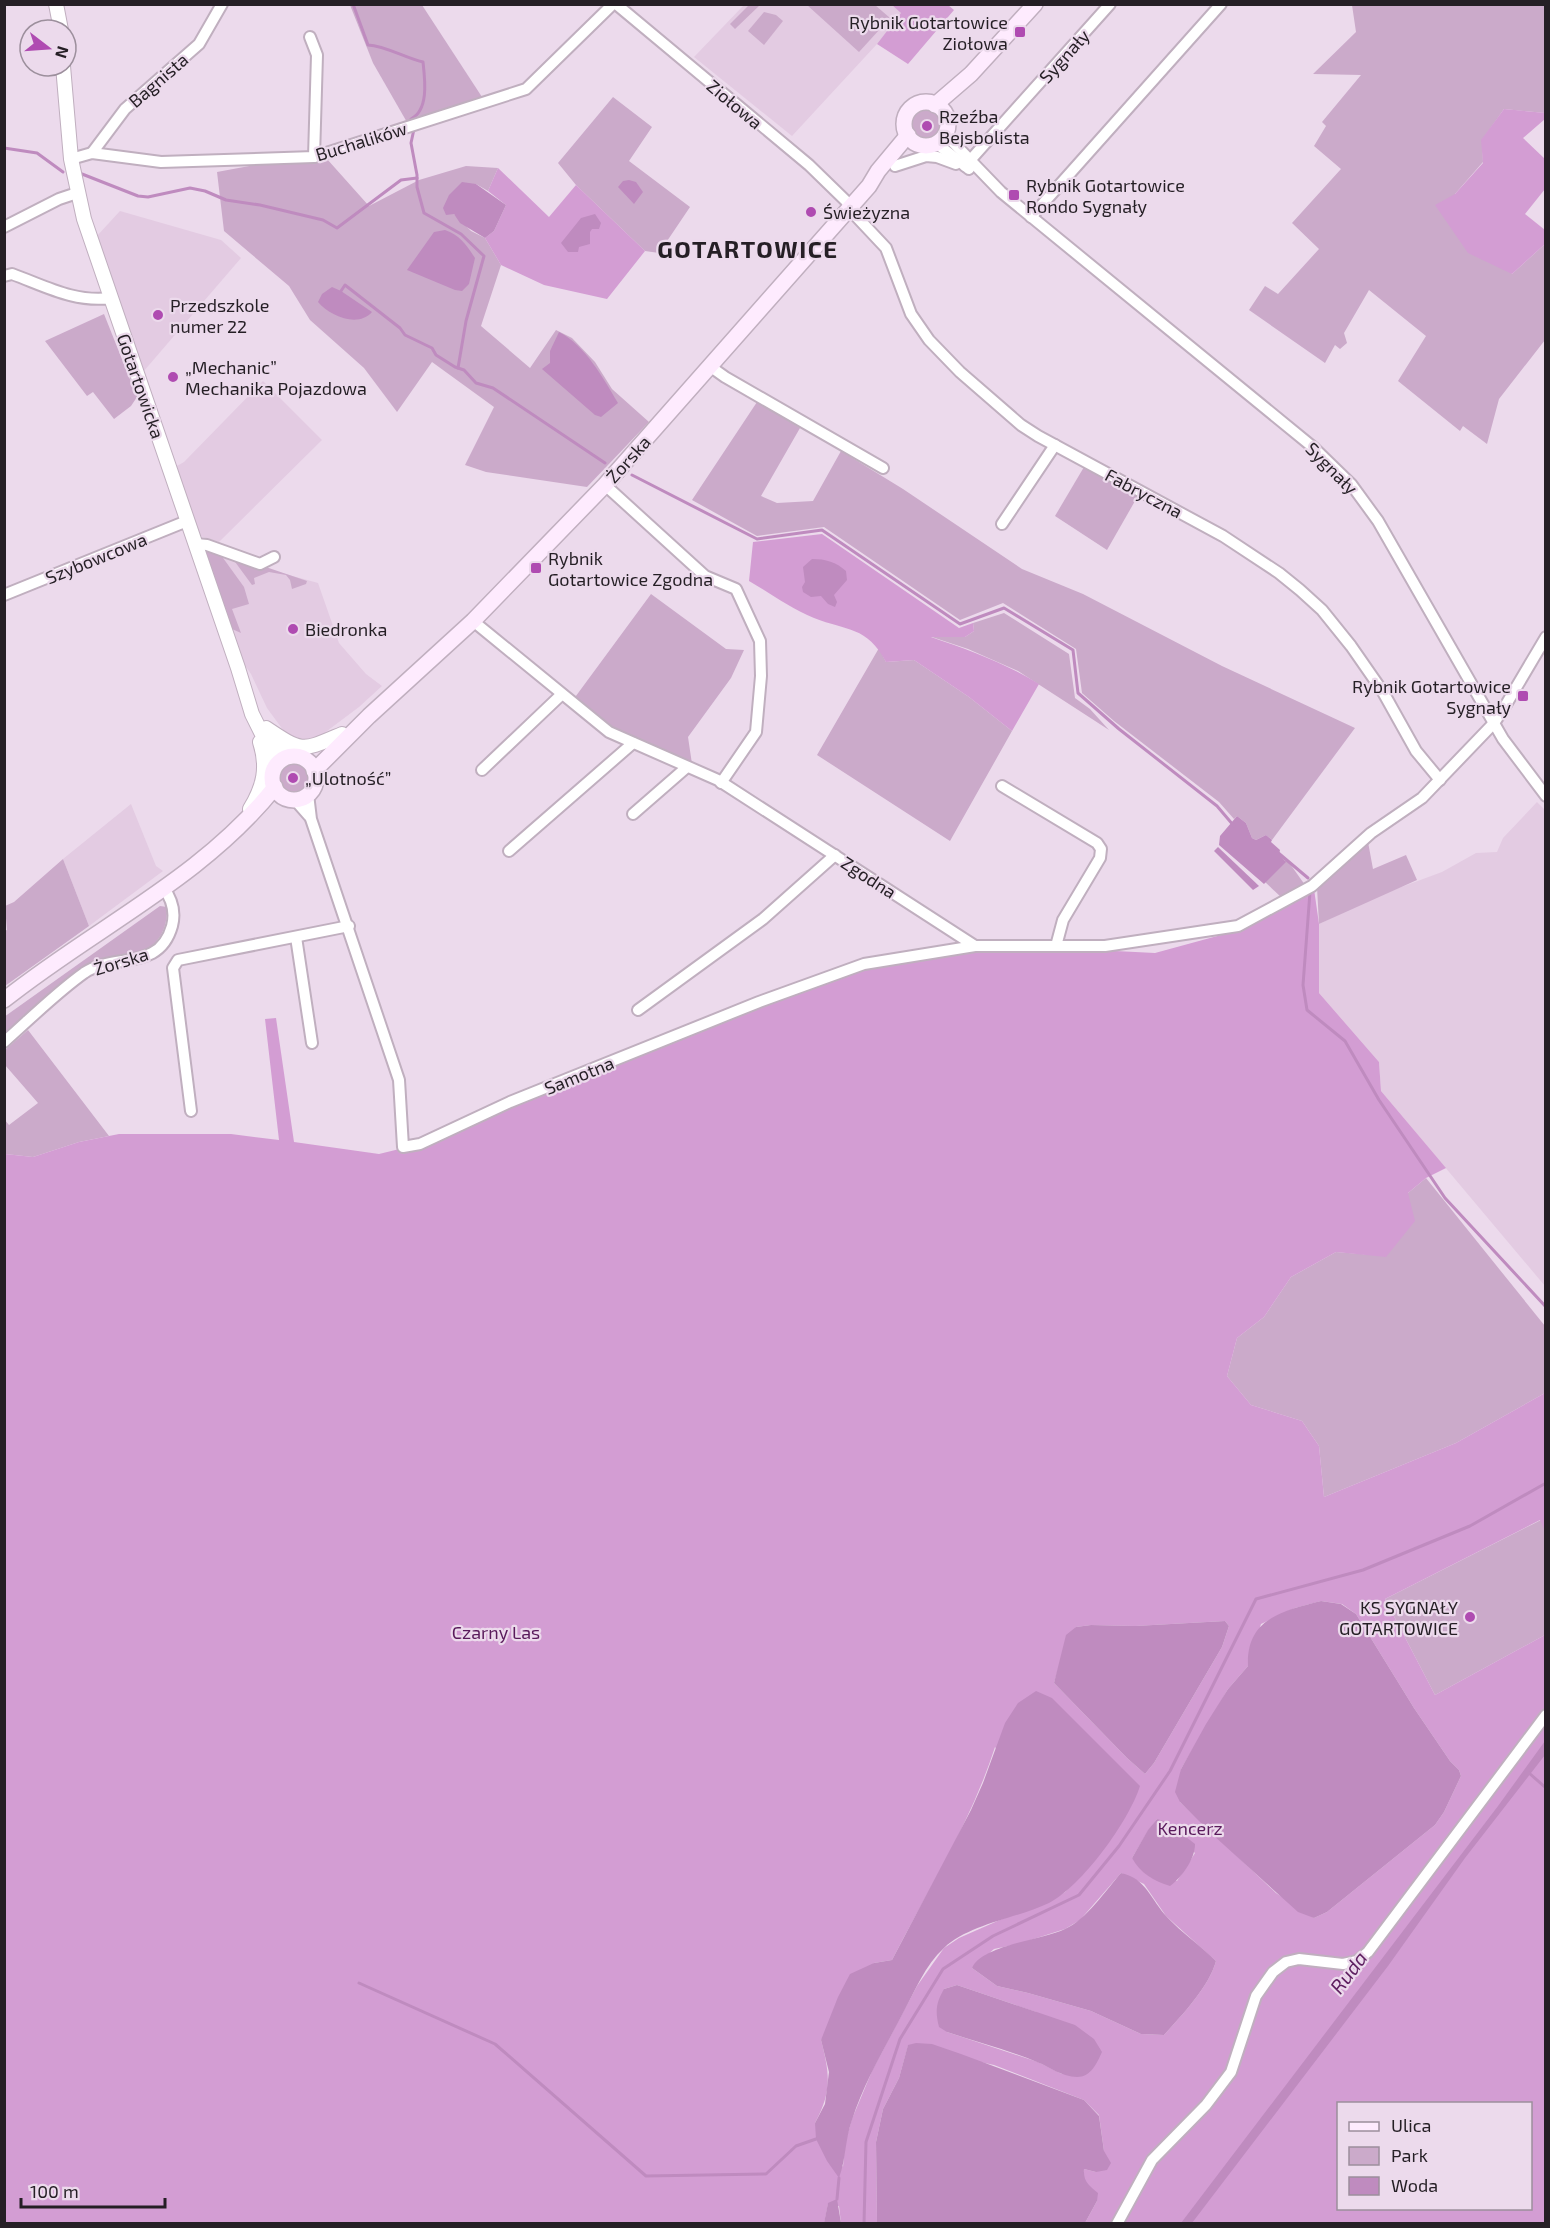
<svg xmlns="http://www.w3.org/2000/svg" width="1550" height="2228" font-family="'Exo 2',sans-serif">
<rect width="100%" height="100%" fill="#ecdaec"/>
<g fill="#e3cbe2">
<path d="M 744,5 L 892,5 L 902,13 L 877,44 L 792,136 L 694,57 Z"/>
<path d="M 120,211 L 221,240 L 241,258 L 143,372 L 97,236 Z"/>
<path d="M 263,381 L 322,440 L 219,542 L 200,536 L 175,467 L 184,462 Z"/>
<path d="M 203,551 L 318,583 L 339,643 L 366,674 L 382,686 L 359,707 L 323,734 L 310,740 L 295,739 L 286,734 L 267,708 L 251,674 L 244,664 Z"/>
<path d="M 1537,802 L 1545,810 L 1545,1286 L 1381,1091 L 1379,1062 L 1319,993 L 1319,924 L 1377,896 L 1442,872 L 1476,853 L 1497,852 L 1503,838 Z"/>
<path d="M 131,804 L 156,866 L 163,871 L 89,926 L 63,859 Z"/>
</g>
<g fill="#cbaaca">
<path d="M 350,5 L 422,5 L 482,97 L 408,124 L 373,63 Z"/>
<path d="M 749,5 L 760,5 L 735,29 L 730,24 Z"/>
<path d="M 807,5 L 875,5 L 890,18 L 859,52 Z"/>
<path d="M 1352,5 L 1545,5 L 1545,113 L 1504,109 L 1482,140 L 1483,162 L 1455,194 L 1512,274 L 1545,244 L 1545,340 L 1499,399 L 1487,444 L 1463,426 L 1460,431 L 1398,381 L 1426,336 L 1369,290 L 1344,333 L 1347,343 L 1340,349 L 1335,345 L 1325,363 L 1249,310 L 1265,286 L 1278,294 L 1319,249 L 1292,223 L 1341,169 L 1314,146 L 1326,126 L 1322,122 L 1361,75 L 1313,74 L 1356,32 Z"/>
<path d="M 764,12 L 776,15 L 783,21 L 764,45 L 748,31 Z"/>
<path d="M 613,97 L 652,127 L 629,161 L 690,207 L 659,253 L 645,251 L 576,185 L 558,163 Z"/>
<circle cx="926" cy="124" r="15"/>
<path d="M 327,159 L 369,206 L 419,180 L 466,166 L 498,168 L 488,191 L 476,184 L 454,214 L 471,231 L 485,238 L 501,265 L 481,326 L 530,368 L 556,330 L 572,338 L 595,362 L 612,389 L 649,422 L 587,487 L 486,472 L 465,465 L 494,407 L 432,362 L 397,412 L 364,368 L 310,320 L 289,286 L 224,231 L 217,172 L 260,164 Z"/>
<path d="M 104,314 L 137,397 L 131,406 L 114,419 L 93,392 L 87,396 L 45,341 Z"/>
<path d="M 757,402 L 800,428 L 761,496 L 777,503 L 813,501 L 841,451 L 903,489 L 1022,569 L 1083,594 L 1222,666 L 1355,728 L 1272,840 L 1266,835 L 1256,840 L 1252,838 L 1246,823 L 1237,816 L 1234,819 L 1219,802 L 1114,721 L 1082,693 L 1076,649 L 1003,603 L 960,620 L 824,527 L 757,536 L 692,500 Z"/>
<path d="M 1084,467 L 1139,494 L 1107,550 L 1055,516 Z"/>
<path d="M 205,547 L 218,551 L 244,587 L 249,604 L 232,609 L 241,633 L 232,629 L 220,608 L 203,551 Z"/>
<path d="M 230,555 L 307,581 L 306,584 L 292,589 L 290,580 L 286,575 L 269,572 L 254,578 L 255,584 L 252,585 Z"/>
<path d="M 651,594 L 726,649 L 744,650 L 731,678 L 688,737 L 692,764 C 650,746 609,729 573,700 Z"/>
<path d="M 1004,613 L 1069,654 L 1075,698 L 1090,709 L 1109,730 L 1018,671 L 968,649 L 929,636 L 965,637 L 974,631 L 973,623 Z"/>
<path d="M 879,648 L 886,662 L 914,660 L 969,697 L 1012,731 L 950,841 L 817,755 Z"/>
<circle cx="294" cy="778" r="15"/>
<path d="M 1368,842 L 1373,869 L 1406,855 L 1417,880 L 1319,924 L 1317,887 Z"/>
<path d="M 63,859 L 89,926 L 5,986 L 4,931 L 7,930 L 5,906 L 14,902 Z"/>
<path d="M 1282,861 L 1288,861 L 1305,885 L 1282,898 L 1264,881 Z"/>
<path d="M 160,906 L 167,907 C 168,932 155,951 130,955 C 117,957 105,955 93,962 L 57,989 L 5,1037 L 4,1017 Z"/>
<path d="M 28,1030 L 109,1136 L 79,1142 L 33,1157 L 5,1154 L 4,1119 L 9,1125 L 38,1103 L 5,1065 L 5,1050 Z"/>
<path d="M 1426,1178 L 1545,1326 L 1545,1393 L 1456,1443 L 1324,1497 L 1319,1446 L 1302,1421 L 1251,1405 L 1227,1376 L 1237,1338 L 1264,1317 L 1291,1277 L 1336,1252 L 1386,1256 L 1408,1193 Z"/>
<path d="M 1541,1520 L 1546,1531 L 1545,1635 L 1435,1695 L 1385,1599 Z"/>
</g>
<g fill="#d39dd3" fill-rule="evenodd">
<path d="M 892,5 L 948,5 L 954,10 L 908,64 L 877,44 L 901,13 Z"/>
<path d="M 1504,109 L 1546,113 L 1545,119 L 1523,138 L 1545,159 L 1545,189 L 1525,214 L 1545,230 L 1545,244 L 1512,274 L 1468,253 L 1435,205 L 1455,194 L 1483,163 L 1481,140 Z"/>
<path d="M 498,168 L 549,217 L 576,185 L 645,251 L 607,299 L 544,285 L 501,265 L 485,238 L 494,231 L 506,205 L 488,191 Z"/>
<path d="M 822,534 L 959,628 L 973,623 L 974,631 L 965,637 L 931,637 C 969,650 1005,663 1039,684 L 1012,731 L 969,697 L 914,660 L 886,662 C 867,626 847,631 814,618 C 791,609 770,593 749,581 L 753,542 Z"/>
<path d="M 1314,889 L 1319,924 L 1319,993 L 1379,1062 L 1381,1091 L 1446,1168 L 1426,1178 L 1408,1193 L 1415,1221 L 1386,1257 L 1336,1252 L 1291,1277 L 1264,1317 L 1237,1338 L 1227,1376 L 1251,1405 L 1302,1421 L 1319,1446 L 1324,1497 L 1456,1443 L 1545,1393 L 1545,1531 L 1540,1520 L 1385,1599 L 1435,1695 L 1545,1635 L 1545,2223 L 1085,2223 L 1097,2201 L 1083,2177 L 1084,2169 L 1096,2172 L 1104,2151 L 1099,2115 L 1084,2100 L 994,2065 L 908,2046 L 899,2078 L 883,2109 L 876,2142 L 877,2223 L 841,2223 L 839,2206 L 828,2204 L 824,2224 L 5,2224 L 5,1154 L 33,1157 L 79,1142 L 119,1134 L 231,1134 L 279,1140 L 265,1019 L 276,1018 L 294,1142 L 379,1154 L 420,1144 L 510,1102 L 870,965 L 980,950 L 1056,948 L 1155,953 L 1243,929 ZM 1321,1601 L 1342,1604 L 1356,1614 L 1414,1708 L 1450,1761 L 1459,1770 L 1461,1776 L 1444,1812 L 1435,1825 L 1327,1912 L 1314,1918 L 1276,1893 L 1180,1802 L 1181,1769 L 1228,1689 L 1248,1666 L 1261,1624 L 1295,1608 ZM 1225,1621 L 1229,1626 L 1222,1647 L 1154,1763 L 1145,1774 L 1127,1758 L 1054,1683 L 1063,1653 L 1076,1627 L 1091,1625 L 1135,1626 ZM 995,1747 L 1081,1876 L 1065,1892 L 1049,1902 L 1002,1919 L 959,1938 L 944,1948 L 917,1986 L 872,2071 L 852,2119 L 845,2143 L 843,2167 L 815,2123 C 832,2091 830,2075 821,2040 L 874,1963 L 892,1960 C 928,1890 971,1822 995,1747 ZM 1157,1819 L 1195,1853 L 1177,1881 L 1132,1858 L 1148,1831 ZM 1121,1873 L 1144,1884 L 1166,1916 L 1216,1961 C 1209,1987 1182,2015 1164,2035 L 1141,2034 L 1091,2011 L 1028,1993 L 997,1986 L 972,1968 L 994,1949 L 1018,1944 L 1065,1929 L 1080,1920 ZM 957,1985 L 1036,2012 L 1062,2074 L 1038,2062 L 947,2032 L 944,1989 ZM 1338,2104 L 1530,2104 L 1530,2208 L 1338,2208 Z"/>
</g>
<g fill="#bf8bbf">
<path d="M 629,180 L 636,182 L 643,192 L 634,204 L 618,187 L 623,181 Z"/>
<path d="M 462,182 L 476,184 L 506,205 L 494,231 L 485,238 L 460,223 L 454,214 L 446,215 L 443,208 L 449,195 Z"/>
<path d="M 595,214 L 601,223 L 599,229 L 592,229 L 590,232 L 590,244 L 579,247 L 578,252 L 568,252 L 561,243 L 581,218 Z"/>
<path d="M 445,230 C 460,235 467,246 475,258 L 469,284 L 462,291 L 455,290 L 407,270 L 434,232 Z"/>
<path d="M 332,287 L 341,291 L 372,312 C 358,328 330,316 318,302 L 322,294 Z"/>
<path d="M 559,332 C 586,346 603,378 618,403 L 601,417 L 595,415 L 542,369 L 550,363 L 550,351 Z"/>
<path d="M 812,559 C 826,559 836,562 846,571 L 847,580 L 834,595 L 837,602 L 835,607 L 828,604 L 821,596 L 811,597 L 803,592 L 802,587 L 805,582 L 803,567 Z"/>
<path d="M 1237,816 L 1246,823 L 1252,838 L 1256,840 L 1266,835 L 1272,840 L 1271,842 L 1280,850 L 1279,854 L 1286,862 L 1264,884 L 1219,845 L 1220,836 Z"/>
<path d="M 1218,847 L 1259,886 L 1253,890 L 1214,851 Z"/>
<path d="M 1321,1601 L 1341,1604 L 1356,1614 L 1414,1708 L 1450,1761 L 1459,1770 L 1461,1776 L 1444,1812 L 1435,1825 L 1327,1912 L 1314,1918 L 1298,1912 L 1213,1835 L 1180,1802 L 1175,1792 L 1181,1769 L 1206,1724 L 1228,1689 L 1248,1666 C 1246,1619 1282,1611 1321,1601 Z"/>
<path d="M 1225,1621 L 1229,1626 L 1222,1647 L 1154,1763 L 1145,1774 L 1127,1758 L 1054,1683 L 1066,1635 L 1076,1627 L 1091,1625 L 1135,1626 Z"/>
<path d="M 1036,1691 L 1052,1698 L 1140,1786 C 1129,1821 1082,1886 1049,1903 C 1018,1918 969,1924 944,1948 C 925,1965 915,1991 903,2013 C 885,2048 864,2082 852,2120 C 845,2139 846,2159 839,2178 L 827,2161 L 816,2139 L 815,2123 L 825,2104 L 829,2072 L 821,2040 L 838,1997 L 850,1974 L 874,1963 L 892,1960 L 971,1810 L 983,1783 L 1005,1723 L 1018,1703 Z"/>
<path d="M 1545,1741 L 1545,1755 L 1465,1858 L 1388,1966 L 1192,2223 L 1181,2223 L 1498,1806 Z"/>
<path d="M 1157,1819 L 1167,1822 L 1195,1844 C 1195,1859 1182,1877 1170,1886 C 1154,1881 1140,1873 1132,1858 L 1148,1830 Z"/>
<path d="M 1121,1873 C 1146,1878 1151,1900 1167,1917 C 1182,1933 1200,1945 1216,1961 C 1209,1987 1182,2015 1164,2035 L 1141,2034 L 1091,2011 L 1028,1993 L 997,1986 L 972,1968 C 982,1945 1042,1940 1065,1929 C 1086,1920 1106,1890 1121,1873 Z"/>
<path d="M 957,1985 L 1075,2025 L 1094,2039 L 1102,2052 C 1097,2063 1091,2077 1077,2077 C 1062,2077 1050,2067 1037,2062 C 1008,2050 977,2042 947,2032 L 939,2027 C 935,2011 936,2003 944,1989 Z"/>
<path d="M 916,2043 L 932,2044 L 961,2054 L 1084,2100 L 1099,2116 L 1104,2151 L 1111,2163 L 1107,2170 L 1096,2172 L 1084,2169 C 1083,2182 1090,2186 1098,2193 L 1097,2201 L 1085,2223 L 877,2223 L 876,2142 L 883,2109 L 899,2078 L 908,2045 Z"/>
<path d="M 837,2199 L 841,2223 L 824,2223 L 828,2203 Z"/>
</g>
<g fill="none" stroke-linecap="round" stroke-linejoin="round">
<g stroke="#bf8bbf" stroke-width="3">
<path d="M 353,4 L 368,45 C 386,46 405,58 423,62 C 425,80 429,110 411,119"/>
<path d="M 414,129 L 411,143 L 417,175 L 417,187 L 424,213 L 461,234 L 484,256 L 466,321 L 458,368"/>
<path d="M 4,148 L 37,153 L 63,172"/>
<path d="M 82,174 L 138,196 L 148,197 L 190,188 L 205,191 L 226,200 L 260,205 L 323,220 L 337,228 L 401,180 L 417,178"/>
<path d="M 341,291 L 345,285 L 400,328 L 405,335 L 432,348 L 436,355 L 455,367 L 464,370 L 476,383 L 493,388 L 605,463"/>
<path d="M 632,475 L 757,539 L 822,530 L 960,624 L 1004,608 L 1073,650 L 1078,693 L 1119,729 L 1217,806 L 1234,826"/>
<path d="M 1276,851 L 1308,878"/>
<path d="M 1310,892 L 1303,985 L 1307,1010 L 1345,1041 L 1379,1100 L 1445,1198 L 1546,1307"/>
<path d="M 1529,1773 L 1546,1788"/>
<path d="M 359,1983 L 495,2044 L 646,2176 L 766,2174 L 796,2146 L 816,2139"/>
<path d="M 837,2199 L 839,2178"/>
<path d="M 864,2224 L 866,2142 L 900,2039 L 943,1969 L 993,1936 L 1079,1895 L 1119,1846 L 1170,1771 L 1256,1599 L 1363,1570 L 1470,1526 L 1546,1483"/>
</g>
<g stroke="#c0afbf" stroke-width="14">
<g id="minor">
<path d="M 616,4 L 809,165 L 846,201 L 855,215 L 886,248 L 911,314 L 929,340 L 960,372 L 1021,425 L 1038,436 L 1223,536 L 1279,573 L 1300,590 L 1322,610 L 1351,646 L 1383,692 L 1416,751 L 1440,780"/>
<path d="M 310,37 L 317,55 L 314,157"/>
<path d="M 945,134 L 1001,192 L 1314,448 L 1351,484 L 1378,521 L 1503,739 L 1546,796"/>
<path d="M 936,143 L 969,169"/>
<path d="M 92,153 L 125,109 L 199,44 L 222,4"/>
<path d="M 71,159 L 92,153 L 161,162 L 314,157 L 526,89 L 613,4"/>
<path d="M 895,166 L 926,156 L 937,157 L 956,164"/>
<path d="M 965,166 L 1110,4"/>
<path d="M 1031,217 L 1221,4"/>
<path d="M 4,227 L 59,199 L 77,193"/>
<path d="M 4,276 L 12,274 C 45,286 75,303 111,298"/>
<path d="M 711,367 L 725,377 L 883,468"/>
<path d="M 605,485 L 705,576 L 736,589 L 760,641 L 761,676 L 756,732 L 721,783"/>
<path d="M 1002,524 L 1055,445"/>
<path d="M 196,544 L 207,545 L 260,564 L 274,557"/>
<path d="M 4,595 L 187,521"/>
<path d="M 473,621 L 609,732 L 718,780 L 975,946"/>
<path d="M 482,770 L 561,695"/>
<path d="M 1002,786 L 1097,843 L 1101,849 L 1100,858 L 1063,920 L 1056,946"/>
<path d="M 308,794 L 311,819 L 399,1080 L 403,1147 L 420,1144 L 510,1102 L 759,1002 L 864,964 L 975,946 L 1105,946 L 1238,926 L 1312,886 L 1371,833 L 1422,798 L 1494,723 L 1504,708 L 1546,637"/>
<path d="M 295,800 L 309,816"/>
<path d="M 633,814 L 687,767"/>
<path d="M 509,851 L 633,743"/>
<path d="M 296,937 L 312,1043"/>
<path d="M 638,1010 L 763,919 L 835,855"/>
<path d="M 4,1042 C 30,1019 56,993 84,973 C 115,952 159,972 172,926 C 176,911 172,899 163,887"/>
<path d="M 191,1111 L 173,968 L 178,960 L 349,926"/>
<path d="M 1117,2224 L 1152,2160 L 1206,2105 L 1231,2072 L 1256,1996 L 1273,1972 L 1286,1962 L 1299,1959 L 1343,1964 L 1357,1961 L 1368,1952 L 1546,1715"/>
</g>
</g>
<g stroke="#c0afbf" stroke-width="16">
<g id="tertiary">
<path d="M 56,4 L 61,30"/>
<path d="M 63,66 L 71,159 L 84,219 L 238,668 L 252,714 L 277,764"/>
<path d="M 266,728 C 303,753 302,751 342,734"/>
<path d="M 273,738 L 289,757"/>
<path d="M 250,809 C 264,786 268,767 260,742"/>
</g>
</g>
<g stroke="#c0afbf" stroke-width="18">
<g id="secondary">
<circle cx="926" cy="124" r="22"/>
<path d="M 935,105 L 971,74 L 1035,4"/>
<circle cx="294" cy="778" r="22"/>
<path d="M 314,771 L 369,716 L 473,621 L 605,485 L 869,186 L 878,171 L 908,135"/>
<path d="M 4,1000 C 94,928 203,878 275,787"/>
</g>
</g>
<use href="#minor" stroke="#fff" stroke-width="10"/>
<use href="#tertiary" stroke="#fff" stroke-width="14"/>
<use href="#secondary" stroke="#feebfe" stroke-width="15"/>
</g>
<g fill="#af4bb1" stroke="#ecdaec" stroke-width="2">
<rect x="1014" y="26" width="12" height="12" rx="3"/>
<circle cx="927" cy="126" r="6"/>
<rect x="1008" y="189" width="12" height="12" rx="3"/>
<circle cx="811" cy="212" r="6"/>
<circle cx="158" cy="315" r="6"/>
<circle cx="173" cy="377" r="6"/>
<rect x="530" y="562" width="12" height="12" rx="3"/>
<circle cx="293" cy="629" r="6"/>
<rect x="1517" y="690" width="12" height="12" rx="3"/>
<circle cx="293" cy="778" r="6"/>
<circle cx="1470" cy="1617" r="6"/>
</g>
<g text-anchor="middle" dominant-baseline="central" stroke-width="4.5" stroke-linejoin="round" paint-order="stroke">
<g font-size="18" fill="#251f25" stroke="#ecdaec" text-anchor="start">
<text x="1008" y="22" text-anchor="end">Rybnik Gotartowice<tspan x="1008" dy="21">Ziołowa</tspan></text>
<text x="939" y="116">Rzeźba<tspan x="939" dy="21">Bejsbolista</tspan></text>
<text x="1026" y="185">Rybnik Gotartowice<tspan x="1026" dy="21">Rondo Sygnały</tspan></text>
<text x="823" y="212">Świeżyzna</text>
<text x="170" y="305">Przedszkole<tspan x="170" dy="21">numer 22</tspan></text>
<text x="185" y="367">„Mechanic”<tspan x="185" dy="21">Mechanika Pojazdowa</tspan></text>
<text x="548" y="558">Rybnik<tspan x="548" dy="21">Gotartowice Zgodna</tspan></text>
<text x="305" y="629">Biedronka</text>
<text x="1511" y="686" text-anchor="end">Rybnik Gotartowice<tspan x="1511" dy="21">Sygnały</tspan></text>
<text x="305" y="778">„Ulotność”</text>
<text x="1458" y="1607" text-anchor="end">KS SYGNAŁY<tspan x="1458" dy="21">GOTARTOWICE</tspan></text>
</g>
<g font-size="18" fill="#251f25" stroke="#ecdaec">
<text transform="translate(1064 56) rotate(-48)">Sygnały</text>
<text transform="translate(158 80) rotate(-41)">Bagnista</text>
<text transform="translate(735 104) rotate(40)">Ziołowa</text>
<text transform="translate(361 141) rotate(-17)">Buchalików</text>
<text transform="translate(141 386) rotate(71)">Gotartowicka</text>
<text transform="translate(628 459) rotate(-48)">Żorska</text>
<text transform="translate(1332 468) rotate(45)">Sygnały</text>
<text transform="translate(1144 493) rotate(28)">Fabryczna</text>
<text transform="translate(96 558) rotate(-22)">Szybowcowa</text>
<text transform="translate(869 877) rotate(33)">Zgodna</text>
<text transform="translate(121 961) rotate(-17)">Żorska</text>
<text transform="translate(579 1075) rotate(-22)">Samotna</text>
</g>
<g font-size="18" fill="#591a5b" stroke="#ecdaec">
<text x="496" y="1632">Czarny Las</text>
<text x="1190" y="1828">Kencerz</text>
</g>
<g font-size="20" font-style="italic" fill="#5f2061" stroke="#ecdaec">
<text transform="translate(1348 1972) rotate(-53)">Ruda</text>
</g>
<g font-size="24" font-weight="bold" letter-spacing="1.5" fill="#251f25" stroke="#ecdaec">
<text x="748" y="248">GOTARTOWICE</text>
</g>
</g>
<rect width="1550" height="2228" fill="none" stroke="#251f25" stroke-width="12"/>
<rect x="1337" y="2102" width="195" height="108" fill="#ecdaec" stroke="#9c8f9c" stroke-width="1.5"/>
<rect x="1349" y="2122" width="30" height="9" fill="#feebfe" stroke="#9c8f9c" stroke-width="1.5"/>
<text x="1391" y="2132" font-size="18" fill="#251f25">Ulica</text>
<rect x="1349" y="2147" width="30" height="18" fill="#cbaaca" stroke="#9c8f9c" stroke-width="1.5"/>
<text x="1391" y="2162" font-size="18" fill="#251f25">Park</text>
<rect x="1349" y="2177" width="30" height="18" fill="#bf8bbf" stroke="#9c8f9c" stroke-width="1.5"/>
<text x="1391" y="2192" font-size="18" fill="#251f25">Woda</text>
<g transform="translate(48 48) rotate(107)"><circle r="28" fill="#ecdaec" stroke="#9c8f9c" stroke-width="1.5"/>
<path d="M0-4.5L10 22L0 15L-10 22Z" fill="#af4bb1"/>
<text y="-9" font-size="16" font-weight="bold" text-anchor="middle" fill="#251f25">N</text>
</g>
<path d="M21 2198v9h144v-9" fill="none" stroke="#251f25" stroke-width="3"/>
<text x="30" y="2198" font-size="18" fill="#251f25" stroke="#ecdaec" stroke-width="4.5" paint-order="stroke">100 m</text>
</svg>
